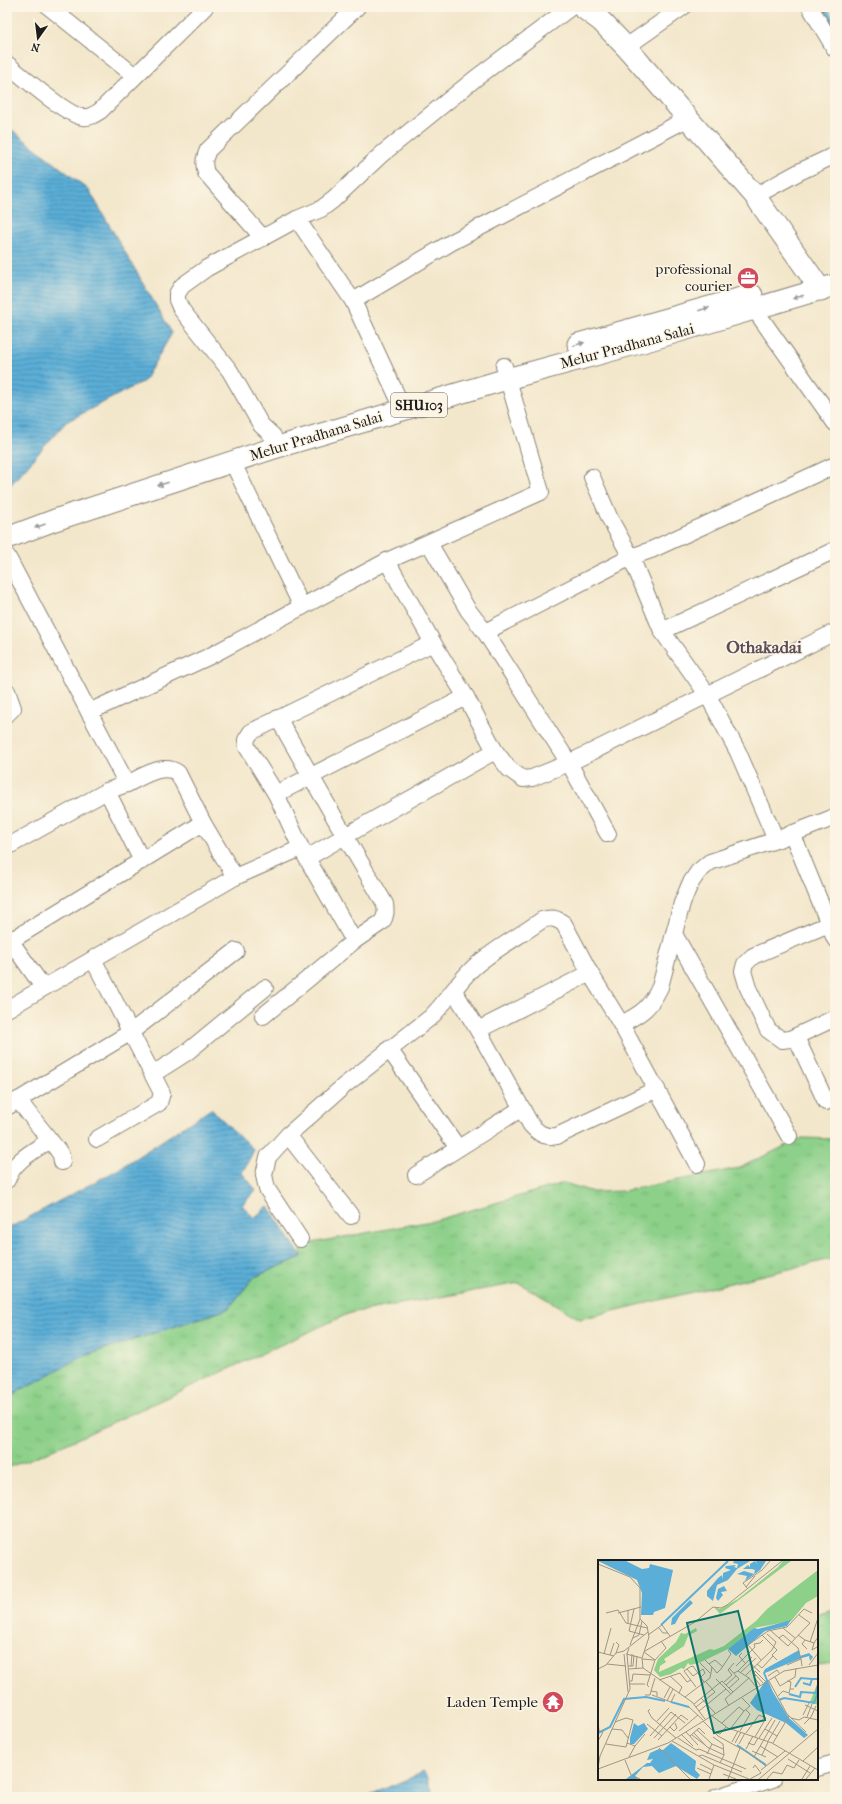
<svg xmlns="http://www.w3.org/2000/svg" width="842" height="1804" font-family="'IM FELL French Canon',serif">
<defs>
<pattern id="grass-tufts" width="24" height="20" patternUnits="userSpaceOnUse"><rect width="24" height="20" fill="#8cd089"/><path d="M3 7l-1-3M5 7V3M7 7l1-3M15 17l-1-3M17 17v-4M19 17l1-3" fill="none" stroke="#78b276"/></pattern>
<pattern id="water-rules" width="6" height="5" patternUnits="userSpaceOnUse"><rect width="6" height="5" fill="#5baed7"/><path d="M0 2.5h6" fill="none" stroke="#4a8dae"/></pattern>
</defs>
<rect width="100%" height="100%" fill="#fcf5e5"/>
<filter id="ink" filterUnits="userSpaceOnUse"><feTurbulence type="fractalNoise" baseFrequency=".025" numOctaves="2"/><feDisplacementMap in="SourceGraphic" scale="8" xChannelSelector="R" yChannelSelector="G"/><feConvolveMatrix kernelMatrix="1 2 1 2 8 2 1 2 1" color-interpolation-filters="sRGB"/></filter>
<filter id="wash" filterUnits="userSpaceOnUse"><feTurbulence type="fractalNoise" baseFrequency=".012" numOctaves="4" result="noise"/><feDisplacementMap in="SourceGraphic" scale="16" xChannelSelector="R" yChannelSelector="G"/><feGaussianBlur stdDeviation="0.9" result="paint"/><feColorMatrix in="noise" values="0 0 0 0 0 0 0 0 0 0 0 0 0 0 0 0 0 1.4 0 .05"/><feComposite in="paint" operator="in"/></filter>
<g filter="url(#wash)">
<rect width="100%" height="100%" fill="#f3e7cb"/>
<g fill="url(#grass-tufts)" stroke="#547652">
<path d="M 802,1138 L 835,1139 L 835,1258 L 580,1319 L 519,1283 L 350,1313 L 55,1449 L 7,1468 L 7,1398 L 81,1357 L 228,1309 L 254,1277 L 302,1257 L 300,1245 L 437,1220 L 564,1183 L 593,1192 L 623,1191 L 739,1168 Z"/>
<path d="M 835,1609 L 835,1663 L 817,1665 L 817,1613 Z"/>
</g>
<g fill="url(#water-rules)" stroke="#3c657a">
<path d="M 7,126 L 89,190 L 172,333 L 144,381 L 66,422 L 7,489 Z"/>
<path d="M 211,1109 L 254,1150 L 242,1173 L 256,1190 L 242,1205 L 254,1218 L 268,1206 L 302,1257 L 254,1277 L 228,1309 L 81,1357 L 7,1398 L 7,1229 L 117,1170 Z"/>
<path d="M 424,1772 L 435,1797 L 365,1797 Z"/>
</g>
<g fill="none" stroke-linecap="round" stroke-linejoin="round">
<path stroke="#5baed7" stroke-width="12" d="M 821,7 L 835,33"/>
</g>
</g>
<g filter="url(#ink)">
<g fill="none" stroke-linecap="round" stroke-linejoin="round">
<g stroke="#888274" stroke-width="18">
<g id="minor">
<path d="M 49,7 L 135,76"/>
<path d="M 810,7 L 835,49"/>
<path d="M 626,47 L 683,7"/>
<path d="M 7,64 C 22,76 67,116 83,117 C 90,118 95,114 100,111 L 205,7"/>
<path d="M 755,196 L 799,172 L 835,155"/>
<path d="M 297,219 L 321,209 L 333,200 L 382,154 L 476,78 L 571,7"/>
<path d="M 263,238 L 206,173 C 203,163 204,159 208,150 L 357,7"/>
<path d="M 353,301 L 398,398"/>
<path d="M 755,310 L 835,423"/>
<path d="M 504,366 L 541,492 L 387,561 L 433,643 L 466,697 L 495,751 L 509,769 L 523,779 L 532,778 L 569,763 L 835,632"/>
<path d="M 273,436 L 261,425 L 230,371 L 181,309 L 177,300 L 177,294 L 182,286 L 207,268 L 297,219 L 353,301 L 452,242 L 687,119"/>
<path d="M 232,461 L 302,607"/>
<path d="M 592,477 L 610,519 L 631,557 L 662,631"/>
<path d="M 429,543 L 468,610 L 485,632 L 569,763 L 608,834"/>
<path d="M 7,556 L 89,712 L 210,656 L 387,561"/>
<path d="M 485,632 L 631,557 L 651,550 L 835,465"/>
<path d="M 7,691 L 13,708 L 7,714"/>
<path d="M 89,712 L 127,784 C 142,777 163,762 178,773 L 203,823 L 235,877 L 301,848"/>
<path d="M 278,718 L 345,836 L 307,858"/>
<path d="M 107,791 L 142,861"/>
<path d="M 276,794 L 466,697"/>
<path d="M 792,833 L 835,939"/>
<path d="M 776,840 L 738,752 L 707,694 L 662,631 L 835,550"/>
<path d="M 7,847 L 107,791 L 127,784"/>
<path d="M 829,924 L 753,956 L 745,964 L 743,971 L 748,988 L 768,1030 L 782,1040 L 790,1039 L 835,1018"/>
<path d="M 674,934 L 789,1136"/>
<path d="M 7,936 L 43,987"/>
<path d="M 354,941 L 301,848 L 276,794 L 247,747 L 246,740 L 251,732 L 433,643"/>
<path d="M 7,943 L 203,823"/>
<path d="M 93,959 L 162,1093 L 159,1103 L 97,1139"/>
<path d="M 454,991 L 478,1030 L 531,1125 C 539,1134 544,1137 557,1136 L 657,1089"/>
<path d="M 7,1009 L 235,877"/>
<path d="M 263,1016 L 354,941 L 382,922 C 386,916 386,912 385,904 L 345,836 L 495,751"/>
<path d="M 478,1030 L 590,973"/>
<path d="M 796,1037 L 826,1102"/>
<path d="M 389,1049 L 458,1148"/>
<path d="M 153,1074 L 186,1053 L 265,988"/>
<path d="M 18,1100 L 57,1149 L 61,1155 L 62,1162"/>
<path d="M 7,1107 L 131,1032 L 236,951"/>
<path d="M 288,1135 L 351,1216"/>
<path d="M 697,1164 L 621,1024 C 641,1014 650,1008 660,987 L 682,903 L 690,884 L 698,872 L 710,862 L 776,840 L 835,817"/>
<path d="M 416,1175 L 522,1108"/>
<path d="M 7,1180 C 14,1160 34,1151 50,1140"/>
<path d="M 300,1239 L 267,1189 L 264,1175 L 268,1157 L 288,1135 L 345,1085 L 431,1017 C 446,1002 458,982 473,968 C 494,949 520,936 542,920 C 552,917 556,918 564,924 L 590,973 L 621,1024"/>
<path d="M 817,1768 L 835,1763"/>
<path d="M 717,1797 L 773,1779"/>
</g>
</g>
<g stroke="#888274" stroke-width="23">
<g id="major">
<path d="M 582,7 L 601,21 L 626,47 L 755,196 L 821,290"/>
<path d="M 578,344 L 752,295"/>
<path d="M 7,538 L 55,520 L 271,449 L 507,379 L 646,341 L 835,285"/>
</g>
</g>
<use href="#minor" stroke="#fff" stroke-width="16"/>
<use href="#major" stroke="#fff" stroke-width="21"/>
</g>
<defs><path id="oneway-solid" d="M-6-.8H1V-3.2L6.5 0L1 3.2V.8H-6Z"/></defs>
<g fill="#999">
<use href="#oneway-solid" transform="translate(798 297) rotate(163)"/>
<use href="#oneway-solid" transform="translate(704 309) rotate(-16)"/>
<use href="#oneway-solid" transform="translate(579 344) rotate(-16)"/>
<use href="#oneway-solid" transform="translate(163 484) rotate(162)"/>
<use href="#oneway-solid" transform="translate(40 526) rotate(160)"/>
</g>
</g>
<defs>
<g id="office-disc" transform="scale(1.15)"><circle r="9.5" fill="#d1495b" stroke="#fcf5e5"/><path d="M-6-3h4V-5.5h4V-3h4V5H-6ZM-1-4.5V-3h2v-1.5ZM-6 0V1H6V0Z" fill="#fff"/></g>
<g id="temple-disc" transform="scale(1.15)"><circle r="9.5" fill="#d1495b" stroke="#fcf5e5"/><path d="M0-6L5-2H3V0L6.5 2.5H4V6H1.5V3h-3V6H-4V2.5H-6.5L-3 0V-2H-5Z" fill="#fff"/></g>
</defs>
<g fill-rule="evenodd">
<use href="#office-disc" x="748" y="278"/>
<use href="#temple-disc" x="553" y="1702"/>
</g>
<g text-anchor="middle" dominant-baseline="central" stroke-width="3" stroke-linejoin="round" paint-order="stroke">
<rect fill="#fcf5e5" stroke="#5f5d58" stroke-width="1" x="391" y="393" width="56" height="24" rx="3"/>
<g font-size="14" font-weight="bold" fill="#1c1c1c">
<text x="419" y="405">SHU103</text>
</g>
<g font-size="15" fill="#1c1c1c" stroke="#fcf5e5" text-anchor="end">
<text x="732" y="269">professional<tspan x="732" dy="17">courier</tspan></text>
<text x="538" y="1702">Laden Temple</text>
</g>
<g font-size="15" fill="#1c1c1c" stroke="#fcf5e5">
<text transform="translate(627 346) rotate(-15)">Melur Pradhana Salai</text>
<text transform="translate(316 436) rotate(-17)">Melur Pradhana Salai</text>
</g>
<g font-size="17" font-weight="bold" fill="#5b4c58" stroke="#fcf5e5">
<text x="764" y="647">Othakadai</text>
</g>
</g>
<g transform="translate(598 1560)">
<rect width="220" height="220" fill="#f3e7cb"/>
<path d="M 185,1 L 193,1 L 122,54 L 116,47 L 122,49 L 140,39 L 180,7 ZM 220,10 L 220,36 L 208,43 L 193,61 L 156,68 L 130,89 L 101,103 L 92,105 L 90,103 L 86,109 L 83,108 L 73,114 L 62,117 L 56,110 L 60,99 L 78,82 L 83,73 L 87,74 L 98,68 L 99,71 L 90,76 L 86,86 L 66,99 L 68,102 L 62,106 L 61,112 L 112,89 L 116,90 L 126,86 L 158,61 L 169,49 Z" fill="#8cd089"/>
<path d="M 220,122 L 220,145 L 212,142 Z" fill="#8cd089"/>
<path d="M 0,1 L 28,1 L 44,9 L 51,8 L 52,4 L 75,10 L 67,48 L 56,52 L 55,55 L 43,55 L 44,33 L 39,20 ZM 136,1 L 152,1 L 139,9 L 130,20 L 119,25 L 115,41 L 109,36 L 109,31 L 120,18 L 124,15 L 125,19 L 125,13 L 133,10 L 127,8 L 128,6 L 138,5 L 136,7 L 139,8 L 140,4 L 135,3 ZM 157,1 L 159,4 L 158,1 L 168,1 L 162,10 L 147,21 L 149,16 L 139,14 L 146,11 L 156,14 L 157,10 L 154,9 L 145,9 L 150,5 L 152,7 L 152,4 ZM 126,26 L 129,31 L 123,32 L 125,35 L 120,41 L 118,38 L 120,29 ZM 92,40 L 95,43 L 82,55 L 77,64 L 73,65 L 74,58 ZM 193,60 L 189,66 L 167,71 L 138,96 L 130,89 L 156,68 L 160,69 ZM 201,90 L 202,96 L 211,93 L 215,97 L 212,101 L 211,96 L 204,98 L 167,113 L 175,132 L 191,158 L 210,175 L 206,178 L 188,163 L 159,150 L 152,143 L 168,120 L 165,113 L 167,109 ZM 36,163 L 40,166 L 46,163 L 50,169 L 36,184 L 32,184 L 32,178 ZM 73,183 L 98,201 L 97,210 L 102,215 L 99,219 L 76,205 L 78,206 L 61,213 L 54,206 L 45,207 L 37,216 L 40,219 L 28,219 L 49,203 L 52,203 L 55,199 L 49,200 L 52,193 L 61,189 L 65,190 Z" fill="#5baed7"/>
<path fill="none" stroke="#5baed7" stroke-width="2" d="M 63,65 L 130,1M 205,123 L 212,125 L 214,119 L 220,119M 197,127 L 203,118 L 214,119M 191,134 L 202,137 L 203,132 L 218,133 L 220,125M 181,140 L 186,138 L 216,143 L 220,132M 73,142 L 91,147M 0,173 L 12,167 L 26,139 L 48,137 L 67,141M 139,185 L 168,205"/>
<path fill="none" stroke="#9d9685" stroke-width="1" d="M 0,4 L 32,17 L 42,28 L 42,59 L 49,66 L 51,77 L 44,98 L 45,108 L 94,142 L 107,159M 148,27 L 157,16M 149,28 L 145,23 L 164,10 L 172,1M 36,49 L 31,71 L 46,75M 8,53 L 20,50 L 28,63 L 49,68M 20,53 L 43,47M 30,63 L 30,50M 60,67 L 65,73 L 70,73M 185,68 L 197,78M 172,70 L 190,86 L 212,63 L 201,55M 50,75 L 64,65 L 72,76M 164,75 L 179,90 L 174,95 L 179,100M 200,75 L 207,80 L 216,83 L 220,77M 35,78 L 41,75 L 44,61M 181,78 L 185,75 L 200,88 L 203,99M 207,80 L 204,84 L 209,89M 18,82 L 21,85 L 18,93M 212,82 L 220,58M 216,83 L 214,90 L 219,87M 32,85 L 42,59M 47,91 L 97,62 L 115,47 L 123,48 L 129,45 L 184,1M 0,92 L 16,96M 46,92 L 57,100M 144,93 L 141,96 L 147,103M 6,94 L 13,68M 26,94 L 30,132M 28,94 L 44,98M 12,95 L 16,83M 44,99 L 56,100M 163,100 L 150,85 L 170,71 L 189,67 L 206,49 L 214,53M 102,103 L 112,113M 152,103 L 162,112M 9,104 L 28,106M 111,104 L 117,100 L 125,107M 159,104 L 164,108 L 175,96M 189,105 L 203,99 L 204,106M 211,105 L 220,93M 30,106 L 35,106 L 36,95M 33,106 L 34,94M 138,106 L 157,87 L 156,84 L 162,83 L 165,80M 114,107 L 119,113 L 123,109 L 133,94 L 130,90M 38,108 L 39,96M 0,109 L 8,105 L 18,93 L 26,91 L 50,72M 31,109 L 45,108M 89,109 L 95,116 L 105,109 L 107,113 L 103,117M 140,111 L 154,97M 136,113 L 140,111 L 151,118M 142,113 L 158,98M 148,115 L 174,90 L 178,82 L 169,74M 158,115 L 156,117 L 162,125M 72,116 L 84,127 L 81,133M 170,116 L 179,110 L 181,113M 177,117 L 182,126 L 197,117 L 198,108M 118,119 L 133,134M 61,120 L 82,113 L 89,122 L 93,120M 32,121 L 34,121 L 35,114 L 52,115M 171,121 L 189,154 L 208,172M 189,121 L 193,122 L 192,129 L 196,129M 126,122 L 134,115 L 130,110 L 136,103M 165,123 L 156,113 L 157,111 L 167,121M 32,124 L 47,124M 128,125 L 138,116M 51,127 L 49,125 L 57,100 L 68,88 L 63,81M 98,127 L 86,111 L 92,107 L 95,106 L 106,122M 131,128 L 141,119 L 131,108M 53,131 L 57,118M 135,132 L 151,118 L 159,128M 47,135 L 52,135 L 53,131 L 59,132 L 59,136M 54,135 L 73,142 L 77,134M 87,137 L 112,118 L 114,107 L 107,100M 179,137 L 185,131 L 191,133 L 192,129M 66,138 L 72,127M 103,138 L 117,153M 69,141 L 75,129M 96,144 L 124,121 L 135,132 L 127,139 L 131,146M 207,145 L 220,151M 91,147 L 105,160M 98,147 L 117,132 L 107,121M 52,149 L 50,151 L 54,158 L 78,178M 101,151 L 128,129M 113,155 L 130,168 L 174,183 L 220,210M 205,155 L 211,143M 209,157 L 214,144M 193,158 L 201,160 L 206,157 L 220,160M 0,161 L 1,171 L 5,172 L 0,181M 59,161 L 71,148M 105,161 L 120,176 L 149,192 L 168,206M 124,163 L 141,147 L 146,151 L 152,146 L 144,138M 49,164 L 64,176M 206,164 L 213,157 L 218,146M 72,167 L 76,171 L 79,168 L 77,163M 133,168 L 146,151M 14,169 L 24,170 L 30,178M 167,169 L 179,176M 99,170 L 114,184M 81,171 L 100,155M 142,171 L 152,154 L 148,150M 88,172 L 100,185M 96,173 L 109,187 L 126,195M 119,173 L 122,174 L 128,167M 148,173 L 161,155 L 168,158 L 157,177M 84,175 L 95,186M 94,175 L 107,185M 52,176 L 73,152 L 87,163M 92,176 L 101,168 L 107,174M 115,177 L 125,184 L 126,195 L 122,203M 56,178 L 78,154M 80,178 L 98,190 L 101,189 L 148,209M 161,178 L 174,158M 60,180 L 83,155 L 90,160M 74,181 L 116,205 L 111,219M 170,181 L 182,161M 134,182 L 140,171M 29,183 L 37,186 L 31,197M 137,183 L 143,172M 150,183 L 156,185 L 160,178M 175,183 L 191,156M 8,184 L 28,187 L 35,160 L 28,158 L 17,162M 141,184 L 147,173M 37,186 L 47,174M 162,186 L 180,197M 61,188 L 92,219M 148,189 L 155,176M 154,191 L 168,197M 109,194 L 114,184 L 125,189M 164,195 L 170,182M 101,196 L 104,195 L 144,212M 156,197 L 177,160M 190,199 L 212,213M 27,200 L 33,215 L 42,219M 205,201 L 220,187M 102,204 L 114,210M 116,205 L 151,219M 0,208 L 2,196 L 32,129 L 29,94 L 31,88M 99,208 L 113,214M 0,209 L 70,183 L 186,111 L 220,105M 163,210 L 187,191M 125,214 L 138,219M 130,219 L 142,188M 152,219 L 163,213 L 157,205 L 155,208M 161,219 L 220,169M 169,219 L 175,212 L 184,214 L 189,205 L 196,208 L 201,200M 204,219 L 212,206M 208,219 L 217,208"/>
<path fill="#0f766e" fill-opacity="0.15" stroke="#0f766e" stroke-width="2" d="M 140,51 L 167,160 L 116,173 L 89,63 Z"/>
<rect width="220" height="220" fill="none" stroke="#1c1c1c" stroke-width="2"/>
</g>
<rect width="842" height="1804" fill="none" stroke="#fcf5e5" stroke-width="24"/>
<g transform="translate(38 38) rotate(194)" stroke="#fcf5e5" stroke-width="3" paint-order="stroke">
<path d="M0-3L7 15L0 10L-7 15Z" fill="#1c1c1c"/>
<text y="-6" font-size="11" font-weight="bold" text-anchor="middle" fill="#1c1c1c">N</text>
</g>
</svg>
